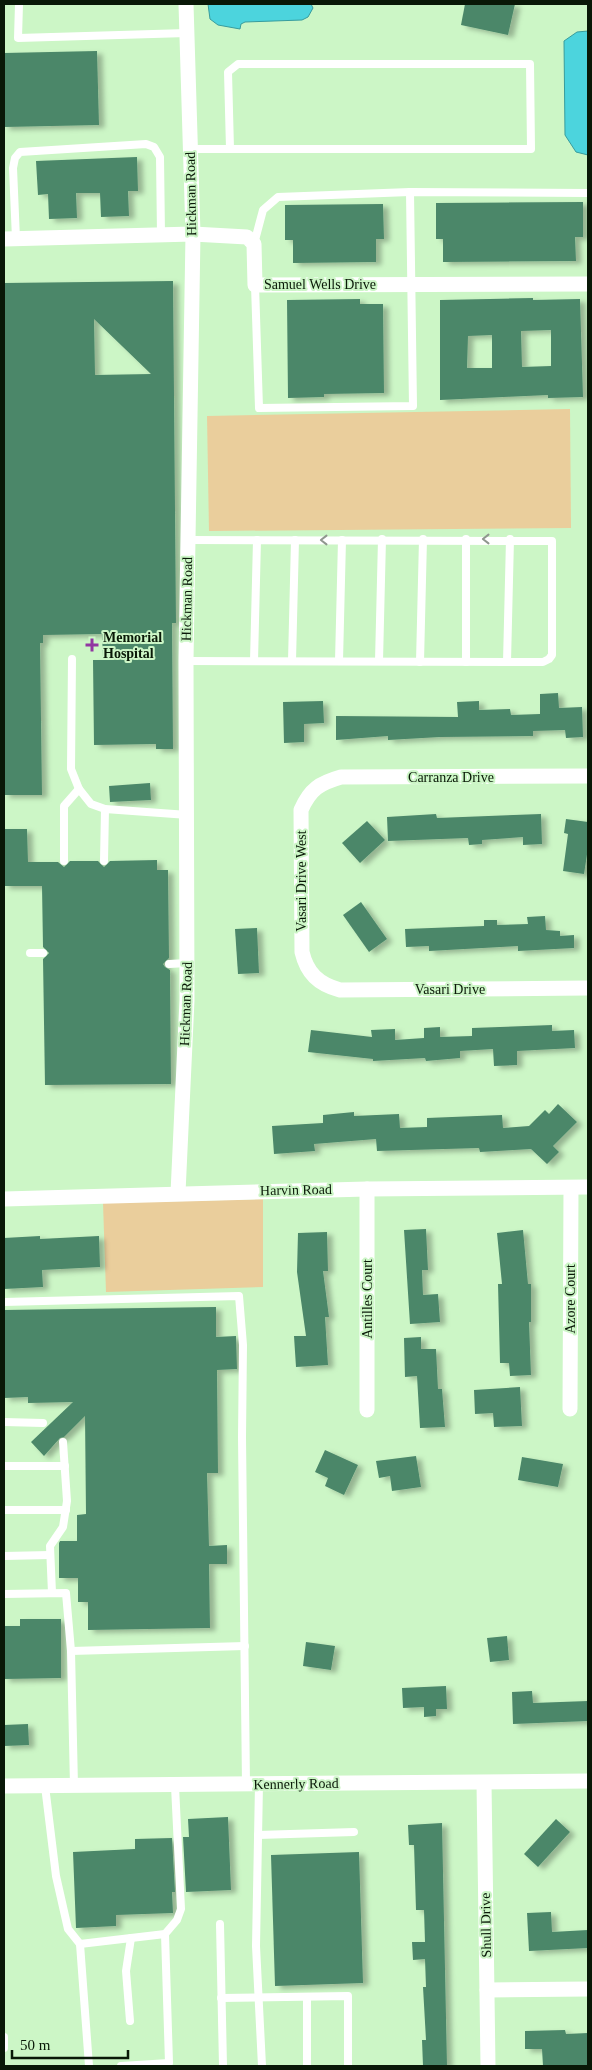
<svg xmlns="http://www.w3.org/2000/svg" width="592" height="2070" font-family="Georgia,serif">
<defs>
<filter id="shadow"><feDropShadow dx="5.5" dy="3" stdDeviation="2.5" flood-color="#0004"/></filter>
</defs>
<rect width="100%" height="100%" fill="#ccf6c6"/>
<g fill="#eace9c">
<path d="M 570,409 L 571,528 L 209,531 L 207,416 Z"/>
<path d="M 263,1199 L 263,1287 L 106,1292 L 103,1203 Z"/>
</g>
<g fill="#4cd4dd" stroke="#389c9d">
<path d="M 208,4 L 311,4 L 313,8 L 308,17 L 302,20 L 245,22 L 241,24 L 240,29 L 218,25 L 210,19 Z"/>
<path d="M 588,31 L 588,155 L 576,152 L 565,135 L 564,41 L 577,32 Z"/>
</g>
<g fill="#4b8769" fill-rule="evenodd" filter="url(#shadow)">
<path d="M 465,4 L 515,4 L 508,35 L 461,25 Z"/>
<path d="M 97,51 L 99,125 L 4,127 L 4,53 Z"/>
<path d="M 137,157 L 138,191 L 128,191 L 129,216 L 101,217 L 100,193 L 76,193 L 77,218 L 49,219 L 48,194 L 38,195 L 36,161 Z"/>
<path d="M 583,202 L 583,237 L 575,237 L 576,261 L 443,262 L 443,239 L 436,239 L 436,203 Z"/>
<path d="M 383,204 L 384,239 L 376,239 L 376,262 L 293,263 L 293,240 L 285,240 L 285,205 Z"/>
<path d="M 173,281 L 176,623 L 172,623 L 173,749 L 156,749 L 156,744 L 94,745 L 93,660 L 103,660 L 102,634 L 43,635 L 43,643 L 40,643 L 42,795 L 4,795 L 4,283 ZM 94,319 L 151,374 L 95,375 Z"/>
<path d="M 533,298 L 533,300 L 580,299 L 583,397 L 548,398 L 548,395 L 440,400 L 440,300 ZM 551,330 L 551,366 L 522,367 L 521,331 ZM 492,335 L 492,368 L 467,368 L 468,336 Z"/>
<path d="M 360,299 L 360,304 L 383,304 L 384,393 L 324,394 L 324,397 L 288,398 L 287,300 Z"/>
<path d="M 558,693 L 559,708 L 582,707 L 583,737 L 566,738 L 565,730 L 533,731 L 533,736 L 440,737 L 388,740 L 388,736 L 336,740 L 336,716 L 458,717 L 457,702 L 479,701 L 479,710 L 510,709 L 511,715 L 540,714 L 540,694 Z"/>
<path d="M 323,701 L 324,723 L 304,724 L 304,742 L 284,743 L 283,702 Z"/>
<path d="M 150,783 L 151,800 L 110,802 L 109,786 Z"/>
<path d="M 436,814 L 437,818 L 541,814 L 542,844 L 523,845 L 523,837 L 482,840 L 482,844 L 469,845 L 468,838 L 388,841 L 387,817 Z"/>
<path d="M 566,819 L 588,822 L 588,848 L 584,874 L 563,871 L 568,834 L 564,833 Z"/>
<path d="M 367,821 L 385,840 L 360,863 L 342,843 Z"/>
<path d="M 4,829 L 27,829 L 28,862 L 58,862 L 64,867 L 70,861 L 98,861 L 104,867 L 110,861 L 157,860 L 157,870 L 168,870 L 169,958 L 163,964 L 165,967 L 170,970 L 171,1084 L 45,1085 L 43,959 L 49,953 L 43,947 L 42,886 L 4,886 Z"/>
<path d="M 361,902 L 387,939 L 369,952 L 343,915 Z"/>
<path d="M 545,916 L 546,930 L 560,931 L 560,936 L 574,935 L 574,948 L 518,951 L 518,946 L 429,951 L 429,946 L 406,947 L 405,929 L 484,926 L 484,920 L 497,920 L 497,925 L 528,924 L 527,917 Z"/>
<path d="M 257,928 L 259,973 L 238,974 L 235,929 Z"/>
<path d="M 552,1025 L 552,1031 L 574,1030 L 575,1048 L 517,1051 L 517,1065 L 494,1066 L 493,1049 L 460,1051 L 460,1058 L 426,1061 L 425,1058 L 373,1061 L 373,1059 L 308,1052 L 311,1030 L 372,1037 L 371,1030 L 395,1029 L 395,1040 L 424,1038 L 424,1028 L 440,1027 L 440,1037 L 472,1036 L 472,1028 Z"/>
<path d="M 558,1104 L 577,1122 L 553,1146 L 559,1152 L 547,1164 L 531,1149 L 480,1152 L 479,1148 L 377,1151 L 376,1139 L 314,1144 L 315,1151 L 274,1154 L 272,1126 L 323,1123 L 323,1115 L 354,1112 L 354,1116 L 399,1114 L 400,1128 L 427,1127 L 427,1118 L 502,1115 L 503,1128 L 529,1126 L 545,1110 L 549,1114 Z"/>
<path d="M 426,1229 L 428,1270 L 422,1270 L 423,1295 L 438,1294 L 440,1322 L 410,1324 L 404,1230 Z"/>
<path d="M 523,1230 L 528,1284 L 531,1284 L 531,1322 L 529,1322 L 531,1375 L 510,1376 L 509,1363 L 500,1363 L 498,1284 L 502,1284 L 497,1233 Z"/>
<path d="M 327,1232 L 328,1271 L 323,1271 L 329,1317 L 325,1317 L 328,1365 L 296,1367 L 294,1336 L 306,1336 L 297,1272 L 298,1233 Z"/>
<path d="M 40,1236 L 40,1239 L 99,1236 L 100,1267 L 42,1270 L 43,1287 L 4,1289 L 4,1238 Z"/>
<path d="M 216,1307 L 216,1337 L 236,1336 L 237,1369 L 217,1370 L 218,1473 L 207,1473 L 209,1546 L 227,1545 L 227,1564 L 209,1564 L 210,1628 L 88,1630 L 88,1602 L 78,1602 L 78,1578 L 59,1578 L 59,1543 L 60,1541 L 77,1541 L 77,1515 L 86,1514 L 85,1416 L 64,1437 L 60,1438 L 44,1456 L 31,1442 L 73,1402 L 28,1403 L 28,1397 L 4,1398 L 4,1310 Z"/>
<path d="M 421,1337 L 421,1349 L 436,1349 L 438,1389 L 442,1389 L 445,1427 L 420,1428 L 417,1376 L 405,1377 L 404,1338 Z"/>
<path d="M 520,1387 L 522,1426 L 494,1427 L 493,1413 L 475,1414 L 474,1390 Z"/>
<path d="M 325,1450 L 358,1465 L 344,1495 L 325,1486 L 328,1478 L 315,1472 Z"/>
<path d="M 416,1456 L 421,1487 L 392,1491 L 390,1476 L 379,1478 L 376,1461 Z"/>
<path d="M 522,1457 L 563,1464 L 558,1487 L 518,1480 Z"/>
<path d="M 20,1619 L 61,1619 L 61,1678 L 4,1679 L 4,1626 L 20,1626 Z"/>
<path d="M 507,1636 L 509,1660 L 490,1662 L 487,1638 Z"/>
<path d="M 306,1642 L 335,1646 L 331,1670 L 303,1666 Z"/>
<path d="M 446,1686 L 447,1709 L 436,1709 L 436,1716 L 424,1717 L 424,1707 L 403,1708 L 402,1688 Z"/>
<path d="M 532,1691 L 533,1703 L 588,1701 L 588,1721 L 513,1724 L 512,1692 Z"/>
<path d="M 28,1724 L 29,1745 L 4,1746 L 4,1725 Z"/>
<path d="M 228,1817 L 231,1890 L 186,1892 L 183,1837 L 189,1837 L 188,1819 Z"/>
<path d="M 556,1819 L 570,1832 L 538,1867 L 524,1854 Z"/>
<path d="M 442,1823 L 447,2066 L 423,2066 L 422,2040 L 426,2040 L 423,1987 L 426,1987 L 425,1959 L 413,1960 L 412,1942 L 425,1942 L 424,1910 L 416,1910 L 414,1845 L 409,1845 L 408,1825 Z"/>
<path d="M 172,1838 L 175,1892 L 172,1892 L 173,1913 L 116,1915 L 116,1926 L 76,1928 L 73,1852 L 135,1849 L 135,1839 Z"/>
<path d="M 359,1852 L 363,1983 L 275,1986 L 271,1855 Z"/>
<path d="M 551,1912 L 552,1932 L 588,1930 L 588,1948 L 529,1951 L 527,1913 Z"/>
<path d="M 565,2030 L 566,2034 L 588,2033 L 588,2066 L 543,2066 L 542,2049 L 525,2049 L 525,2031 Z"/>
</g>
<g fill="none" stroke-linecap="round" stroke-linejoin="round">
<g stroke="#fff" stroke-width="8">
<path d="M 19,4 L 18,38 L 187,33"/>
<path d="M 191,149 L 531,149 L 530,64 L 238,64 L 228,72 L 230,149"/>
<path d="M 16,239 L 13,168 L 15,158 L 20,152 L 146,144 L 154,147 L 160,157 L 161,235"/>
<path d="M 254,244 L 263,210 L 278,197 L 410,192"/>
<path d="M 255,285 L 259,408 L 413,406 L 410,192 L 588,193"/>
<path d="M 466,539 L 466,662"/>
<path d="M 72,659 L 71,769 L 79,789 L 91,804 L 105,809 L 188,815"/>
<path d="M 186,661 L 543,662 L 549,659 L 552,655 L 552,541 L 188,540"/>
<path d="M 254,661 L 257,540"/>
<path d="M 292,661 L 295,540"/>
<path d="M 339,661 L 342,540"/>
<path d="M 379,661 L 382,539"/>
<path d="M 420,662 L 423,539"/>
<path d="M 507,662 L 510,539"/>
<path d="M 64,861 L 64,806 L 79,789"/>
<path d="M 104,861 L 105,809"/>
<path d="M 30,953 L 43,953"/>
<path d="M 169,964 L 187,963"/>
<path d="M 4,1302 L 239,1296 L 243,1345 L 242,1437 L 246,1785"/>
<path d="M 4,1422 L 43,1423"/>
<path d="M 4,1466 L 65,1466"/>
<path d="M 4,1510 L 66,1510"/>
<path d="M 4,1556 L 50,1555"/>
<path d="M 52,1593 L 50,1546 L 63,1527 L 67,1501 L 63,1442"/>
<path d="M 4,1594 L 66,1593 L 71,1651 L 74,1786"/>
<path d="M 71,1651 L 245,1646"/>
<path d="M 259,1784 L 256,1946 L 262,2066"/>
<path d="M 45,1786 L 56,1876 L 68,1929 L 80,1944 L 89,2066"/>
<path d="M 258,1835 L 354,1832"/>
<path d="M 220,1924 L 223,2066"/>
<path d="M 80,1944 L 165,1934"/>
<path d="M 307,1997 L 307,2066"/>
<path d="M 221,1998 L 348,1996 L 348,2066"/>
<path d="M 130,2021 L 126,1971 L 131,1938"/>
<path d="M 4,2037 L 4,2048"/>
<path d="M 121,2066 L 169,2063 L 165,1934 L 177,1920 L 181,1909 L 175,1786"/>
</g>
<g stroke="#fff" stroke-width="15">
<path d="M 4,239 L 193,234 L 247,237 L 254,244 L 255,285 L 588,284"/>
<path d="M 588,776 L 341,777 C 320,783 310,789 301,810 L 302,952 C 307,973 318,984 340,990 L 588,988"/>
<path d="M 178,1193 L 187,1000 L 186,661 L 193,234 L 186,4"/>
<path d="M 4,1199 L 367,1189 L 588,1187"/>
<path d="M 570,1409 L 571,1188"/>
<path d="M 367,1410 L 367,1189"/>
<path d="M 484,1783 L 488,2066"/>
<path d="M 4,1786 L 588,1781"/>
<path d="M 487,1990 L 588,1989"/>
</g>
</g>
<defs><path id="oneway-chevron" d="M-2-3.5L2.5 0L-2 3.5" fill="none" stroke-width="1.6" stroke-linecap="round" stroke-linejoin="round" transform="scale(1.25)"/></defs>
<g stroke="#90978f">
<use href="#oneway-chevron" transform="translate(486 539) rotate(180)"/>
<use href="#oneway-chevron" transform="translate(324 540) rotate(180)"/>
</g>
<path fill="#9136a1" stroke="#ccf6c6" stroke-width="2" d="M89.5 637.5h5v5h5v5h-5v5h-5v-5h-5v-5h5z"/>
<g text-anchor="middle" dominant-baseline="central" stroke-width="4" stroke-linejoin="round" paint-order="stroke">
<g font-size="14" fill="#091807" stroke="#ccf6c6">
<text transform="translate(191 194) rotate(-91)">Hickman Road</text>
<text x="320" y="284">Samuel Wells Drive</text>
<text transform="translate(187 599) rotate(-89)">Hickman Road</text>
<text x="451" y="777">Carranza Drive</text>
<text transform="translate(301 881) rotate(-90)">Vasari Drive West</text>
<text x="450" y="989">Vasari Drive</text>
<text transform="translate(186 1004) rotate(-88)">Hickman Road</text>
<text transform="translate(296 1190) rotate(-1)">Harvin Road</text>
<text transform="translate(367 1299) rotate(-90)">Antilles Court</text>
<text transform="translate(570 1299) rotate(-90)">Azore Court</text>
<text transform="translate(296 1784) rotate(-1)">Kennerly Road</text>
<text transform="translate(486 1925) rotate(-91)">Shull Drive</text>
</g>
<g font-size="14" font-weight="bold" fill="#091807" stroke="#ccf6c6" text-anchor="start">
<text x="103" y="637">Memorial<tspan x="103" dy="16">Hospital</tspan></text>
</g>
</g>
<rect width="592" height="2070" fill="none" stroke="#091807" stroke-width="10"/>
<path d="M12 2050v8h116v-8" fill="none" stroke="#091807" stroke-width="2.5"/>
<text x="20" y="2050" font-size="15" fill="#091807" stroke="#ccf6c6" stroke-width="4" paint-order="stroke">50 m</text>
</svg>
